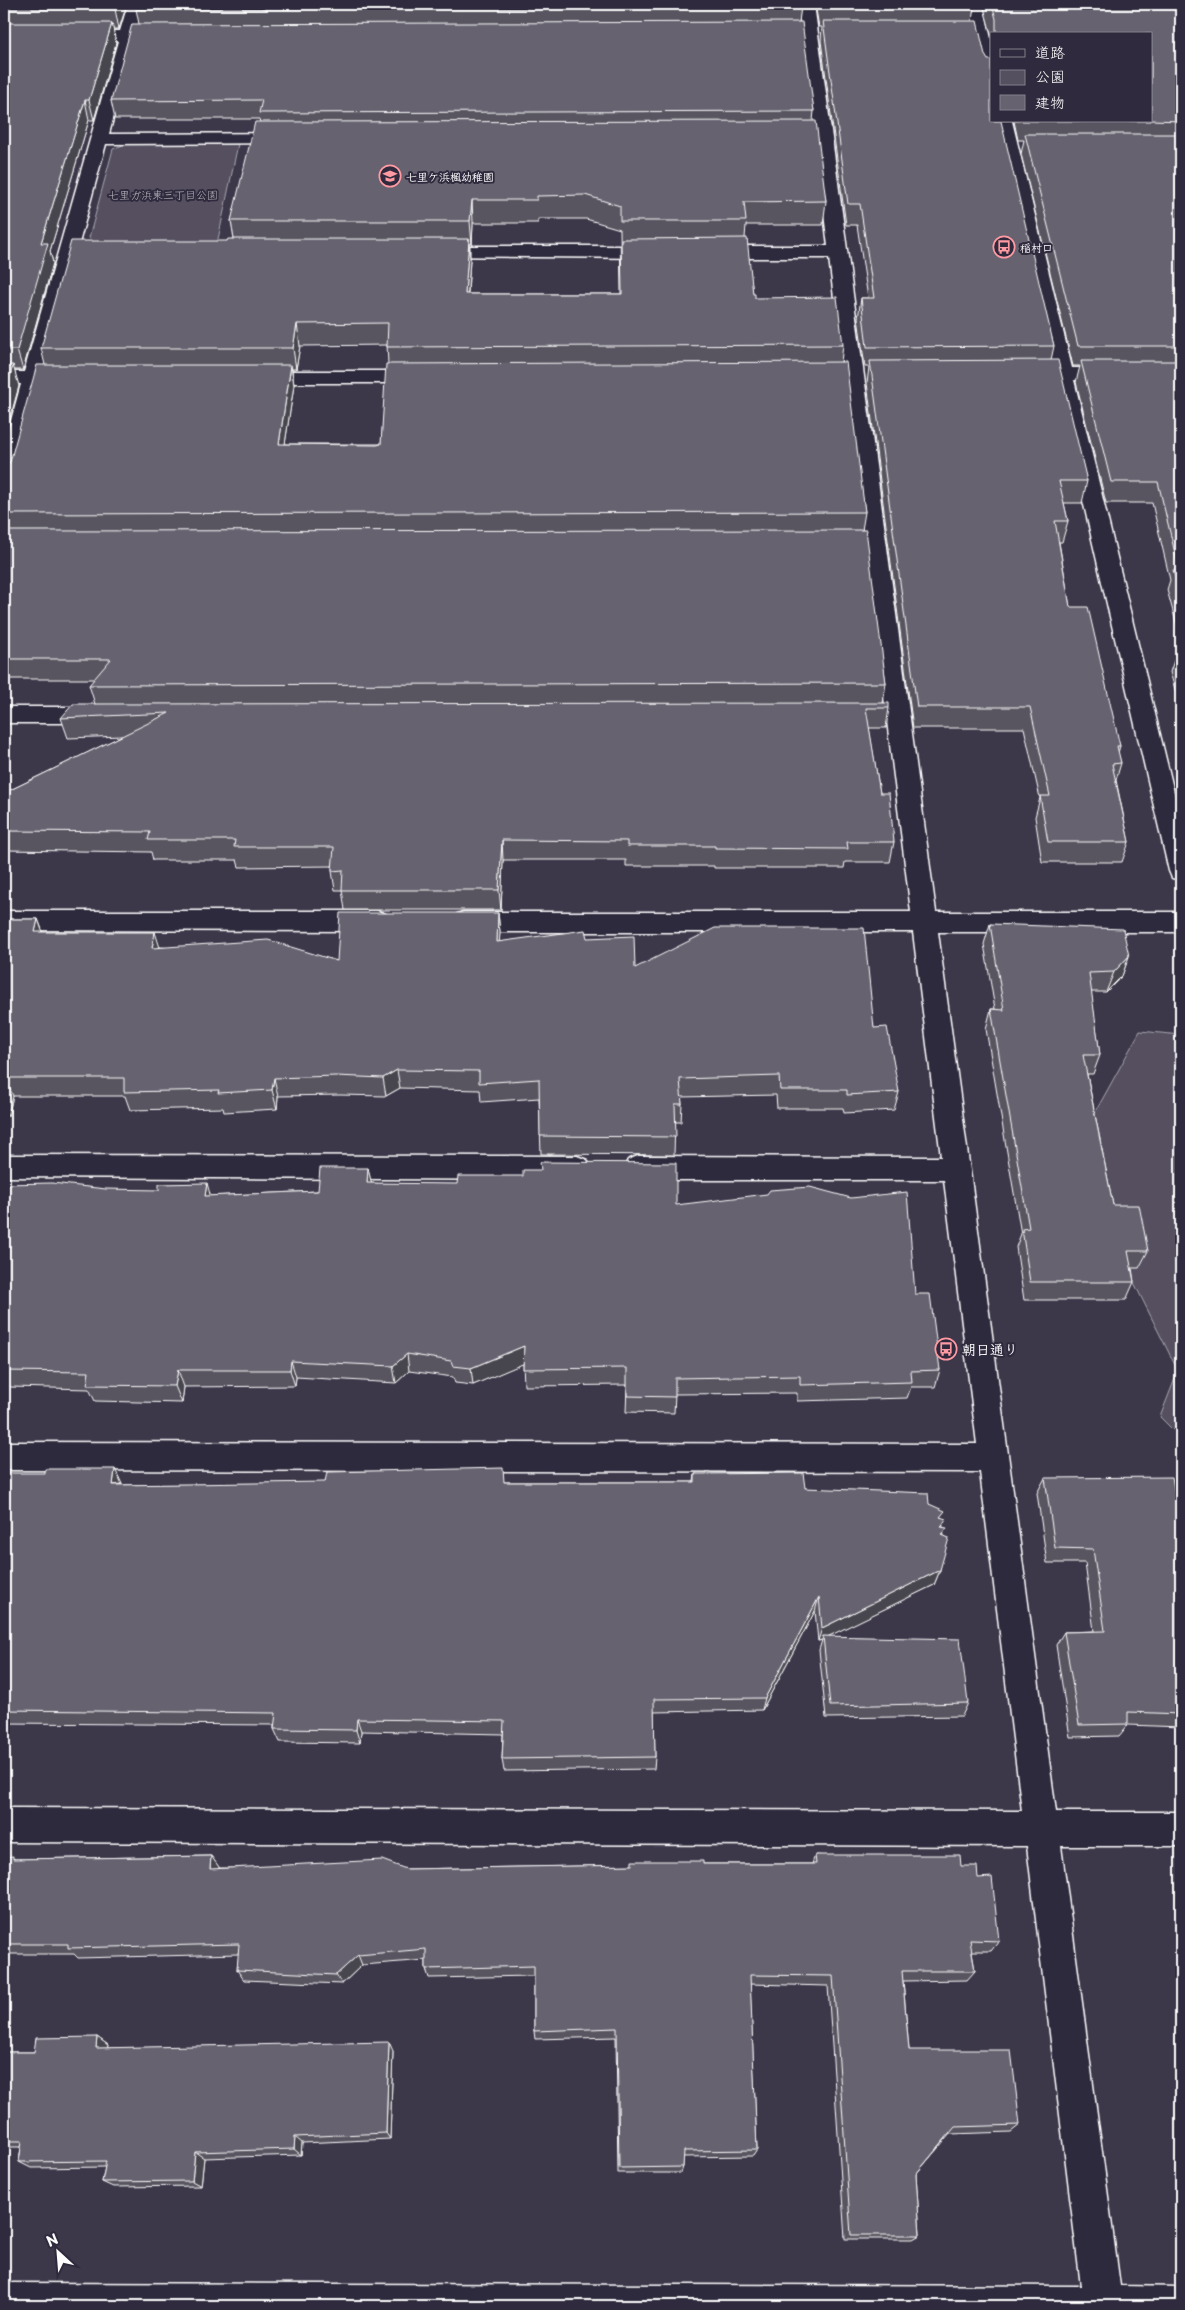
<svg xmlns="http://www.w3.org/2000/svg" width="1185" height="2310" font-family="'Playpen Sans','Klee One',sans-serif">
<rect width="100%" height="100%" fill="#3c3749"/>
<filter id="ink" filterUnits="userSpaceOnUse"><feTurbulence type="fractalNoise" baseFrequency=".02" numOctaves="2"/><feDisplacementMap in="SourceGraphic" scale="10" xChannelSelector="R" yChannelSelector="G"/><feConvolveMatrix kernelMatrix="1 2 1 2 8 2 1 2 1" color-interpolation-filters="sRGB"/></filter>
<g filter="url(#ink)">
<g fill="#555060" stroke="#aaa8b0">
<path d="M 125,144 L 238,144 L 217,244 L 97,245 L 89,238 L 113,149 Z"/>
<path d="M 1140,1031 L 1181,1035 L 1181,1438 L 1160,1417 L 1178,1371 L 1071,1156 Z"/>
</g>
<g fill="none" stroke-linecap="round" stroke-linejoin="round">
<g stroke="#fff" stroke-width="3">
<g id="minor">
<path d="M 128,4 L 144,4 L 137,31 L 171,32 L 173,36 L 171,40 L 134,41 L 109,134 L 287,133 L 293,134 L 296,138 L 293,142 L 287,143 L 106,144 L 44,372 L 77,374 L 80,378 L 77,382 L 41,384 L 14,482 L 11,487 L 4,489 L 4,446 L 21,384 L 4,384 L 4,372 L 24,372 L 118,41 L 4,41 L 4,31 L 120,31 Z"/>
<path d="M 798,4 L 814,4 L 936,912 L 1181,912 L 1181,932 L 938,932 L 1056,1812 L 1181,1812 L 1181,1846 L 1061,1846 L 1120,2286 L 1181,2287 L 1181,2306 L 4,2306 L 4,2283 L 1081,2286 L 1027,1846 L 4,1842 L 4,1808 L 1022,1811 L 980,1472 L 4,1470 L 4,1442 L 977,1444 L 944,1180 L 638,1180 L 628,1176 L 624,1168 L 628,1160 L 638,1156 L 941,1157 L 913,932 L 463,932 L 454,929 L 450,922 L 454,915 L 463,912 L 911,912 L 829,258 L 712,258 L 705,256 L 703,252 L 705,248 L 712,246 L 828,246 Z"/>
<path d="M 967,4 L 983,4 L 991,39 L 991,79 L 985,78 L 983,74 Z"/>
<path d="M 994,121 L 1012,121 L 1072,368 L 1181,368 L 1181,380 L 1074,380 L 1181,821 L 1181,880 L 1172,878 L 1169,871 L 1055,380 L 1018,378 L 1015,374 L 1018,370 L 1052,368 Z"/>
<path d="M 432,246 L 657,246 L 664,248 L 666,252 L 664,256 L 657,258 L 425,256 L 423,252 L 425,248 Z"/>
<path d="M 255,371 L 422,371 L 429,373 L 432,377 L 429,381 L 422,383 L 255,383 L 248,381 L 245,377 L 248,373 Z"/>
<path d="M 4,707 L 101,707 L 109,709 L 113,715 L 109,721 L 101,723 L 4,723 Z"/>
<path d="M 377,911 L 386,914 L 390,921 L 386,928 L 377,931 L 4,930 L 4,911 Z"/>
<path d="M 4,1155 L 577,1156 L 587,1160 L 591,1168 L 587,1176 L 577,1180 L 4,1177 Z"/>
</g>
</g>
<use href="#minor" fill="#2f2a3d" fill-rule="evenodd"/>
</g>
<g fill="#585460" stroke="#fff" fill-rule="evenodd">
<path d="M 4,4 L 127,4 L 119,29 L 113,29 L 116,43 L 94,120 L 89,120 L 50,251 L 53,263 L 23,370 L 14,370 L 19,386 L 4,440 Z"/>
<path d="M 815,4 L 973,4 L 974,7 L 972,21 L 991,121 L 1054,346 L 1051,360 L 1087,481 L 1082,503 L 1064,503 L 1068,521 L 1062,542 L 1059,542 L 1070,607 L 1120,746 L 1118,753 L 1121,763 L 1116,780 L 1129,842 L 1122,862 L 1042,862 L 1035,817 L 1040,798 L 1024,728 L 913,728 L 867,383 L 869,367 L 865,367 L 858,318 L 861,298 L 868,298 L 857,225 L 846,225 L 821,41 L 822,27 L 819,27 Z"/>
<path d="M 983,4 L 1174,4 L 1179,17 L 1181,18 L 1181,640 L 1167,590 L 1170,580 L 1152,503 L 1106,503 L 1076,382 L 1080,366 L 1073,366 L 1021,154 L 1024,140 L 1018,140 L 1014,121 L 1151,121 L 1151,34 L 991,34 Z"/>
<path d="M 801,7 L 799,22 L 814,111 L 813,121 L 826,201 L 823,225 L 746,225 L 745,238 L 753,294 L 755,298 L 843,345 L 841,362 L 865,512 L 862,530 L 886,683 L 883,703 L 889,708 L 886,728 L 869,728 L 880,793 L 894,842 L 890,862 L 845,862 L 844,868 L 714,868 L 714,866 L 626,866 L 626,860 L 503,860 L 501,910 L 345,910 L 342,890 L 335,890 L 332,871 L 332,866 L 239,867 L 237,860 L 153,860 L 151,852 L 4,850 L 4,793 L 122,736 L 68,738 L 61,718 L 95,704 L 89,685 L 95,679 L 4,679 L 4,469 L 5,468 L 10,462 L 45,365 L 41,348 L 227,241 L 234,239 L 231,221 L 260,122 L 259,119 L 115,119 L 111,101 L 139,24 L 136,9 ZM 538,219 L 586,219 L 620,229 L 621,294 L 468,294 L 470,260 L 470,245 L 472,245 L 473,223 L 538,223 ZM 387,345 L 388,364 L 381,444 L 285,444 L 294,385 L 292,369 L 296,369 L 300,346 Z"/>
<path d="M 1177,652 L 1181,652 L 1181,710 L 1170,672 Z"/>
<path d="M 498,913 L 500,932 L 499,942 L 587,938 L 635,968 L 874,1028 L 899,1092 L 894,1110 L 844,1113 L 843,1108 L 777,1108 L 776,1095 L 681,1097 L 682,1104 L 681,1122 L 675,1122 L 674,1155 L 541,1154 L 539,1098 L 481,1102 L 480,1090 L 400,1088 L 386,1096 L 340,1095 L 278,1096 L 277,1109 L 224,1112 L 223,1108 L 130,1110 L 125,1096 L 13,1096 L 8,1116 L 4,1116 L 4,919 L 38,919 L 43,932 L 160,947 L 337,961 Z"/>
<path d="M 990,924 L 1129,956 L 1122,976 L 1106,992 L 1091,992 L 1100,1055 L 1093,1074 L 1087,1074 L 1113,1205 L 1148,1251 L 1139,1268 L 1132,1268 L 1134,1282 L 1126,1300 L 1024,1300 L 1016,1247 L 1021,1234 L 986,1029 L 991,1009 L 995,1009 L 984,944 Z"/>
<path d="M 368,1168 L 371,1183 L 676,1205 L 915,1294 L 940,1370 L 935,1387 L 911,1387 L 907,1398 L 797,1401 L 797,1393 L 675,1394 L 674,1413 L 626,1412 L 627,1385 L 524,1386 L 523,1363 L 473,1385 L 455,1383 L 453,1377 L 409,1371 L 396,1383 L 296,1377 L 295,1386 L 184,1387 L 182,1403 L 95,1401 L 89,1389 L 10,1387 L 7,1382 L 4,1382 L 4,1184 L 210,1196 L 318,1191 Z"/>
<path d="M 4,1473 L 122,1485 L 504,1482 L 694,1482 L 695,1474 L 929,1504 L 942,1518 L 944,1536 L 940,1570 L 934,1585 L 828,1636 L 968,1703 L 962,1716 L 826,1718 L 819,1650 L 822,1640 L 818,1641 L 815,1611 L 762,1710 L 654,1712 L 655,1757 L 654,1769 L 504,1771 L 502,1759 L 503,1734 L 361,1731 L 360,1743 L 280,1742 L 274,1729 L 274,1725 L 4,1723 Z"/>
<path d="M 1045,1478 L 1181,1527 L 1181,1727 L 1128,1725 L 1119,1736 L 1070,1737 L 1056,1645 L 1064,1632 L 1094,1631 L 1085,1563 L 1047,1563 L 1037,1493 Z"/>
<path d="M 815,1855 L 961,1866 L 978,1878 L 999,1941 L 991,1951 L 972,1951 L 975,1971 L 967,1980 L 903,1981 L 909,2050 L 1020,2125 L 1011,2132 L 950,2134 L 916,2174 L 920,2235 L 913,2239 L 845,2239 L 828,1986 L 750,1984 L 757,2150 L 753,2156 L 683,2157 L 683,2167 L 681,2173 L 618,2173 L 616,2037 L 535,2039 L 534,2031 L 534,1976 L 429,1978 L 426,1969 L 426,1960 L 362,1965 L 342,1984 L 244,1980 L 237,1970 L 239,1954 L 78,1958 L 74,1954 L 4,1954 L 4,1857 L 16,1859 L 211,1856 L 219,1868 L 406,1869 L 703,1864 L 812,1864 Z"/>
<path d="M 97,2037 L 108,2045 L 107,2048 L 393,2051 L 390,2139 L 302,2143 L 301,2155 L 204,2158 L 201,2186 L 113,2187 L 102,2182 L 105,2167 L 31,2168 L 19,2162 L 21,2147 L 4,2147 L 4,2052 L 34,2052 Z"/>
</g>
<g fill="#47454e" stroke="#fff">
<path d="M 117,4 L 127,4 L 119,29 L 115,9 Z"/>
<path d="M 112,23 L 116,43 L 94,120 L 89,100 Z"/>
<path d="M 85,100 L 89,120 L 50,251 L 53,263 L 23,370 L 17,350 L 41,243 Z"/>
<path d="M 472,200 L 473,223 L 472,245 L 470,221 Z"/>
<path d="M 469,239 L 470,260 L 466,316 L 465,294 Z"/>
<path d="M 297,324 L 300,346 L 296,369 L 293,348 Z"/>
<path d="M 13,365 L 19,386 L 4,440 L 4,398 Z"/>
<path d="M 291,365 L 294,385 L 282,464 L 279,444 Z"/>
<path d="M 502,840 L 503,860 L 501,910 L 499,890 Z"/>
<path d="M 498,913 L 500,932 L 498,961 L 497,942 Z"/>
<path d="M 38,919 L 45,939 L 35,932 Z"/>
<path d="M 155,932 L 161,951 L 152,948 Z"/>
<path d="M 1129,956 L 1122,976 L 1106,992 L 1114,972 Z"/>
<path d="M 397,1070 L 400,1088 L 386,1096 L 383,1078 Z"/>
<path d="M 5,1078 L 13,1096 L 8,1116 L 4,1107 L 4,1081 Z"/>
<path d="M 274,1078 L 278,1096 L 277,1109 L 272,1090 Z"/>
<path d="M 368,1168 L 372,1186 L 367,1183 Z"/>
<path d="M 207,1183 L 212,1202 L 205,1196 Z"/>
<path d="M 524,1346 L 525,1363 L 473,1385 L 471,1368 Z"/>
<path d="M 407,1354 L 409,1371 L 396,1383 L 393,1366 Z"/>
<path d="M 291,1361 L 296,1377 L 295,1386 L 290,1370 Z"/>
<path d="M 178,1370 L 184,1387 L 182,1403 L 175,1386 Z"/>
<path d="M 115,1469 L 122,1484 L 113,1485 Z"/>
<path d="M 940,1570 L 934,1585 L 823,1639 L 823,1636 L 822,1640 L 818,1641 L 822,1628 Z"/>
<path d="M 819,1597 L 815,1611 L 762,1710 L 765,1698 Z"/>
<path d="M 357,1719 L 361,1731 L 360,1743 L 356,1730 Z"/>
<path d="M 211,1856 L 219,1867 L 218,1880 L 210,1869 Z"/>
<path d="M 358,1955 L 362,1965 L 342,1984 L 336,1975 Z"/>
<path d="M 97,2037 L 108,2045 L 106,2056 L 96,2048 Z"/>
<path d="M 389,2042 L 393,2051 L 390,2139 L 386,2133 Z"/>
<path d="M 295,2137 L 302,2143 L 301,2155 L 294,2149 Z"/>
<path d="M 195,2152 L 204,2158 L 201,2186 L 192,2181 Z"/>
</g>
<g fill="#666270" stroke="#fff">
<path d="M 4,4 L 117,4 L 115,9 L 4,9 Z"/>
<path d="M 137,4 L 800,4 L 801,7 L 136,9 Z"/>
<path d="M 820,4 L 973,4 L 974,7 L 821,7 Z"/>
<path d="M 992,4 L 1174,4 L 1179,17 L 1181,18 L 1181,121 L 1151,120 L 1151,34 L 996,34 L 996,19 Z"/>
<path d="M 823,21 L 977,21 L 985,55 L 988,60 L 991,60 L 991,121 L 1001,121 L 1054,346 L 867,347 L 861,298 L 874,298 L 860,204 L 848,204 Z"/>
<path d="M 802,22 L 814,111 L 259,113 L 262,100 L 111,101 L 132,24 Z"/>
<path d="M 4,23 L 112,23 L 89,100 L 85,100 L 41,243 L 48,243 L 17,350 L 4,350 Z"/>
<path d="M 816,121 L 826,201 L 744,202 L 746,221 L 620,221 L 620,206 L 585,195 L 537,196 L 537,200 L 472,200 L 470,221 L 231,221 L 255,122 Z"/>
<path d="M 1025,134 L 1181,134 L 1181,346 L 1078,346 Z"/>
<path d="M 747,238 L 753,294 L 755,294 L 755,298 L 837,297 L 843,345 L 387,347 L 388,323 L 297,324 L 293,348 L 41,348 L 71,241 L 227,241 L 228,239 L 469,239 L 465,294 L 622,294 L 621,239 Z"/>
<path d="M 1058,360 L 1087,481 L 1059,481 L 1068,521 L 1055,521 L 1070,607 L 1088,607 L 1120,746 L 1117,746 L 1121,763 L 1112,764 L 1129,842 L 1048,842 L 1040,796 L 1050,796 L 1030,707 L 917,707 L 870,361 Z"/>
<path d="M 1081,361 L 1181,361 L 1181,597 L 1173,570 L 1179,570 L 1158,482 L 1111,482 Z"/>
<path d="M 846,362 L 865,512 L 4,514 L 4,469 L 5,468 L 10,462 L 37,365 L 291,365 L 279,444 L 377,445 L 381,444 L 386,364 Z"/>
<path d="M 4,365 L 13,365 L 4,398 Z"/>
<path d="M 866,530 L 886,683 L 89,685 L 111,659 L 4,659 L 4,531 Z"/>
<path d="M 1177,652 L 1181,652 L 1181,667 Z"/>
<path d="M 889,703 L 889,708 L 866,708 L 880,793 L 889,793 L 894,842 L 847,842 L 848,849 L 715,848 L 715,846 L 627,846 L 627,841 L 502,840 L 499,890 L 342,890 L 343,870 L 332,871 L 334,847 L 234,847 L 235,840 L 148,840 L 150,832 L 4,831 L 4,793 L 169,713 L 61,718 L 73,704 Z"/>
<path d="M 340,913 L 498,913 L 497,942 L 585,930 L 587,938 L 634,936 L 635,968 L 715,928 L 864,928 L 874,1028 L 887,1027 L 899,1092 L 847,1095 L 847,1090 L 780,1090 L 779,1076 L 680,1079 L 682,1104 L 675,1104 L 676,1137 L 540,1136 L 539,1079 L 479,1083 L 479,1071 L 397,1070 L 383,1078 L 336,1076 L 274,1078 L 272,1090 L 218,1093 L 219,1090 L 124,1092 L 124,1078 L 5,1078 L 4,1081 L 4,919 L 38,919 L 35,932 L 155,932 L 152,948 L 268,940 L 337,961 Z"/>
<path d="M 990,924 L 1123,929 L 1129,956 L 1114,972 L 1089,973 L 1100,1055 L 1083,1055 L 1113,1205 L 1139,1205 L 1148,1251 L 1128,1251 L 1134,1282 L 1030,1282 L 1022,1229 L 1029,1228 L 991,1009 L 1004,1010 Z"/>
<path d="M 540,1162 L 676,1163 L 676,1205 L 767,1194 L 770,1190 L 810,1187 L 851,1198 L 907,1192 L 915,1294 L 930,1294 L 940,1370 L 911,1371 L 912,1382 L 800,1385 L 800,1376 L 675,1378 L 675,1397 L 627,1396 L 627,1368 L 523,1369 L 524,1346 L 471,1368 L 453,1366 L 451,1361 L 407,1354 L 393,1366 L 291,1361 L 290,1370 L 178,1370 L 175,1386 L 87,1385 L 89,1372 L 4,1371 L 4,1184 L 52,1183 L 106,1189 L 159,1190 L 159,1184 L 207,1183 L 205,1196 L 318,1191 L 320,1168 L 368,1168 L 367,1183 L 457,1184 L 458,1176 L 523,1176 L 523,1170 L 541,1170 Z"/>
<path d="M 503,1468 L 504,1482 L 695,1482 L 695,1474 L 803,1473 L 805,1488 L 928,1493 L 929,1504 L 945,1511 L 940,1517 L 946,1519 L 941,1527 L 947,1528 L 942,1535 L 949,1538 L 940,1570 L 822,1628 L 819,1597 L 765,1698 L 654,1699 L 655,1757 L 502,1759 L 504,1721 L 357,1719 L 356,1730 L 274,1729 L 276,1713 L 4,1710 L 4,1473 L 45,1473 L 45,1469 L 115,1469 L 113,1485 L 325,1482 L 327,1472 Z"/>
<path d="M 1172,1477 L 1181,1527 L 1181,1714 L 1128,1712 L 1128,1724 L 1079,1725 L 1064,1632 L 1105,1631 L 1093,1549 L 1055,1548 L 1045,1478 Z"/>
<path d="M 823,1636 L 960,1639 L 968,1703 L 830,1706 Z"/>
<path d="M 815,1855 L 960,1855 L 961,1866 L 977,1866 L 978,1878 L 992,1877 L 999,1941 L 970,1940 L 975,1971 L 902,1971 L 909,2050 L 1011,2050 L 1020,2125 L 955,2127 L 916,2174 L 920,2235 L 851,2235 L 833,1976 L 750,1975 L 757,2150 L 684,2151 L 683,2167 L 619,2168 L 617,2028 L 534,2031 L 534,1966 L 426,1969 L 426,1949 L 358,1955 L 336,1975 L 237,1970 L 239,1944 L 68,1948 L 68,1944 L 4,1944 L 4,1857 L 13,1856 L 13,1859 L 211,1856 L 210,1869 L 382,1860 L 406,1869 L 632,1865 L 632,1861 L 703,1861 L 703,1864 L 816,1864 Z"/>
<path d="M 97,2037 L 96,2048 L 389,2042 L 386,2133 L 295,2137 L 294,2149 L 195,2152 L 192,2181 L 102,2182 L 106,2161 L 19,2162 L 22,2141 L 4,2141 L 4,2052 L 34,2052 L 36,2038 Z"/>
</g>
</g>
<defs>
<g id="school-ring" transform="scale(1.125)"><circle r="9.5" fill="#2f2a3d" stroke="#ff9aa2" stroke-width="1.5"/><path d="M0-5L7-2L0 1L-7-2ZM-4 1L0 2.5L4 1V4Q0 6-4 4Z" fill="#ff9aa2"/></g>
<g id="bus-ring" transform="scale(1.125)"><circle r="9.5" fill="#2f2a3d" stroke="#ff9aa2" stroke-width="1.5"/><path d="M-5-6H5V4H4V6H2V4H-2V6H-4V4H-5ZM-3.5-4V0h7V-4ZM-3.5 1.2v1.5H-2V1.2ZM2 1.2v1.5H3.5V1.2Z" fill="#ff9aa2"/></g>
</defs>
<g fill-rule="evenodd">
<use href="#school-ring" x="390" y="176"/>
<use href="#bus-ring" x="1004" y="247"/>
<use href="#bus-ring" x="946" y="1349"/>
</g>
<g text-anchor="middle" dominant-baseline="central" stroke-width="4" stroke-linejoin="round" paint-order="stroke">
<g font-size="11" font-weight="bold" fill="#fff" stroke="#2f2a3d" text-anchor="start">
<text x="406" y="176">七里ケ浜楓幼稚園</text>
<text x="1020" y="247">稲村口</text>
</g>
<g font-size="11" fill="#bbb9bf" stroke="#2f2a3d">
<text x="163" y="194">七里ガ浜東三丁目公園</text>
</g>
<g font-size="14" font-weight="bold" fill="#fff" stroke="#2f2a3d" text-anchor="start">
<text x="962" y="1349">朝日通り</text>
</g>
</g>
<rect width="1185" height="2310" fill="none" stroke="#2f2a3d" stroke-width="20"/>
<rect x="10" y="10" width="1165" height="2290" fill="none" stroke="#fff" stroke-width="2" filter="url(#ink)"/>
<rect x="990" y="32" width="162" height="90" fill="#2f2a3d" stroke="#827f8b"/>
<rect x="1000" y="49" width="25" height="8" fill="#2f2a3d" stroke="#827f8b"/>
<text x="1035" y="58" font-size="15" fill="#ffffff">道路</text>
<rect x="1000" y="70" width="25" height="15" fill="#555060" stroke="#827f8b"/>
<text x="1035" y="82" font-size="15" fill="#ffffff">公園</text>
<rect x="1000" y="95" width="25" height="15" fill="#666270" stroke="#827f8b"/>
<text x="1035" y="108" font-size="15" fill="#ffffff">建物</text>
<g transform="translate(58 2252) rotate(334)" stroke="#2f2a3d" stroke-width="4" paint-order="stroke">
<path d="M0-4L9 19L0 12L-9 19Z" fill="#ffffff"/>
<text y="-8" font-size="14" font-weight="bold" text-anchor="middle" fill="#ffffff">N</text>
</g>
</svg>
